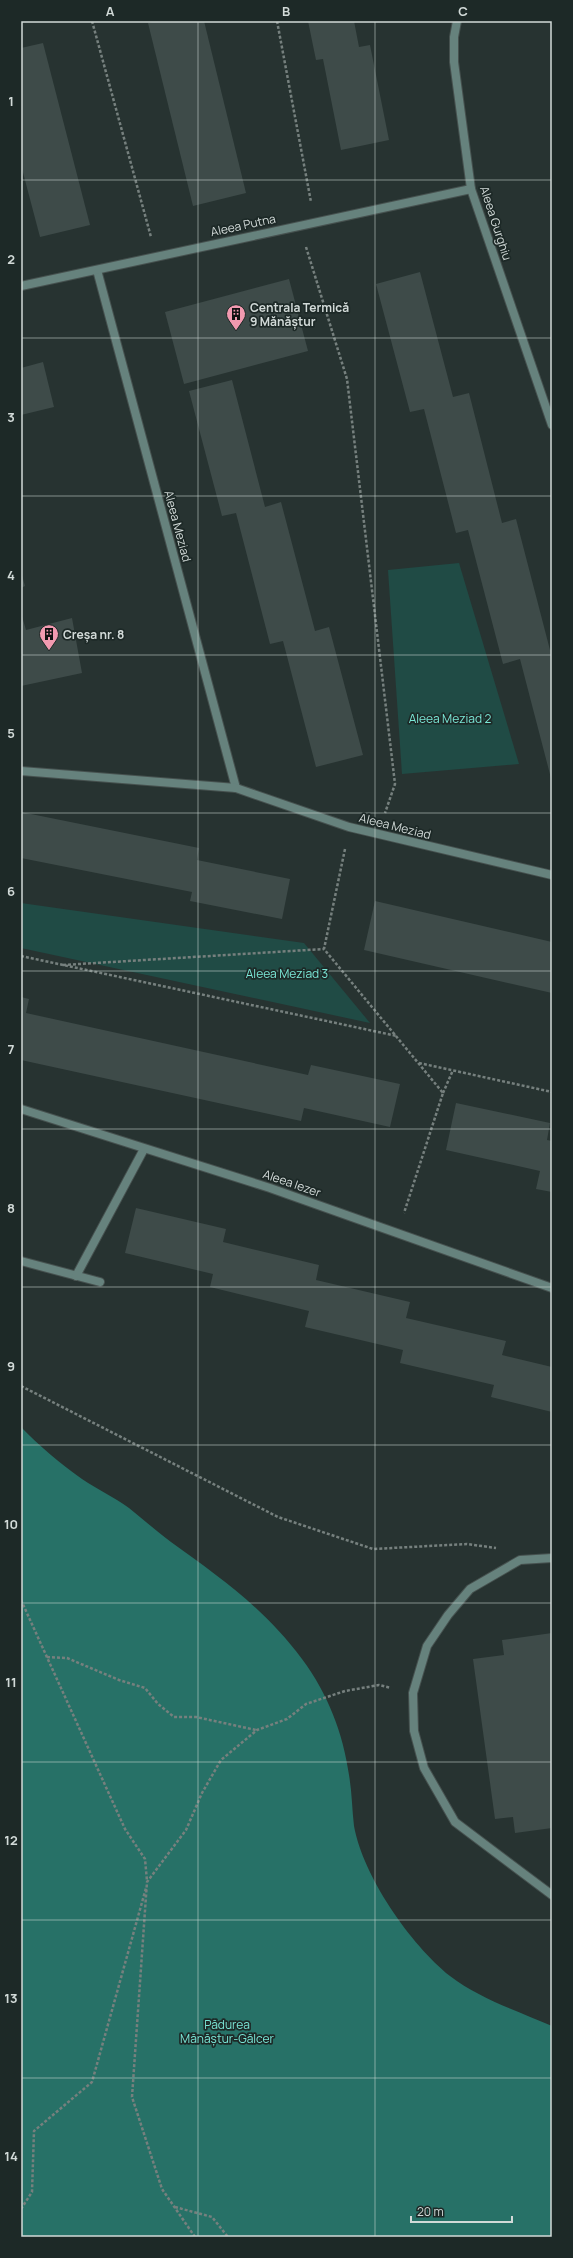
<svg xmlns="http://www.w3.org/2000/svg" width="573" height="2258" font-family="Manrope,sans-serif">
<rect width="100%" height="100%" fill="#273331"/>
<g fill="#204b45">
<path d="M 459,563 L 519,764 L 402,774 L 388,570 Z"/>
<path d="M 21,903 L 304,943 L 370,1023 L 21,948 Z"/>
</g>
<path fill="#277167" d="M 21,1427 C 39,1446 61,1464 82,1479 C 97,1489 114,1497 129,1508 C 143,1519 156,1531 171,1542 C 221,1578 265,1609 302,1659 C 328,1694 343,1733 349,1775 C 352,1792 352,1809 354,1826 C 363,1876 410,1944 450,1976 C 480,1999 518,2011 552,2026 L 552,2237 L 21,2237 Z"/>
<g fill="#3e4b49">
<path d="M 156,21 L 204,21 L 246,193 L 193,206 L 148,23 Z"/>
<path d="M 308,21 L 354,21 L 359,47 L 370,45 L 389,140 L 341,150 L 323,59 L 316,60 Z"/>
<path d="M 43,43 L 90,225 L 40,237 L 21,165 L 21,48 Z"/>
<path d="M 420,272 L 453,397 L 469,393 L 502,523 L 516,519 L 550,650 L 552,649 L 552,782 L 520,659 L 503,664 L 468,530 L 456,533 L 424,409 L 410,412 L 376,284 Z"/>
<path d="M 289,279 L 308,351 L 184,384 L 165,312 Z"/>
<path d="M 43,362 L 54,407 L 21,415 L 21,368 Z"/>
<path d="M 232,380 L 265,507 L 281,502 L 315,631 L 329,627 L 363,755 L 316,767 L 283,641 L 270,644 L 236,513 L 222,516 L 189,391 Z"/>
<path d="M 21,572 L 25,586 L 21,588 Z"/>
<path d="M 21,613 L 26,630 L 72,618 L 82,673 L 21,686 Z"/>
<path d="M 21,812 L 199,848 L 197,860 L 290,879 L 282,919 L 190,901 L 192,892 L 21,858 Z"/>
<path d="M 375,901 L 552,942 L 552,993 L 364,950 Z"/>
<path d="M 21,997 L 29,999 L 26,1013 L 308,1075 L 311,1065 L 400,1084 L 390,1127 L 304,1108 L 301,1121 L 21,1060 Z"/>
<path d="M 456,1103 L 550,1123 L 547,1140 L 552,1141 L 552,1192 L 536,1189 L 540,1171 L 446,1150 Z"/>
<path d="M 136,1208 L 226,1229 L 223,1242 L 319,1265 L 316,1280 L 410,1302 L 406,1318 L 506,1341 L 502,1355 L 552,1367 L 552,1412 L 491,1397 L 494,1385 L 400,1363 L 403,1350 L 305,1327 L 309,1311 L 210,1287 L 213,1274 L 125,1253 Z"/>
<path d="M 552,1633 L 552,1828 L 515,1833 L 513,1817 L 495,1819 L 473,1659 L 504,1655 L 502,1640 Z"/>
</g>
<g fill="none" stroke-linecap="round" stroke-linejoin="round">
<g stroke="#46514f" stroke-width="10">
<g id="service">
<path d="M 21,1261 L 100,1282"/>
<path d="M 76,1276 L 144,1149"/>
<path d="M 552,1558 L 520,1560 L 470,1589 L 448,1615 L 427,1646 L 413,1693 L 414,1731 L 424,1768 L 455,1822 L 552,1895"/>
</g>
</g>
<g stroke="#46514f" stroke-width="10">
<g id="minor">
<path d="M 457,21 L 454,37 L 454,62 L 471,189 L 552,425"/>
<path d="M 97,270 L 236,788"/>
<path d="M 21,286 L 471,189"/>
<path d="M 21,771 L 236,788 L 349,827 L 552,875"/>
<path d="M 21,1109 L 270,1188 L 552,1288"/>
</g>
</g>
<g stroke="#76807e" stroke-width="2.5" stroke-dasharray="3 2" stroke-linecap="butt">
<path d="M 92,21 L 151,237"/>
<path d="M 277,21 L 311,202"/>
<path d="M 306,247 L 347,379 L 395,784 L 385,813"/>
<path d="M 345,849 L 324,949 L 443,1093 L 404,1213"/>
<path d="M 21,956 L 397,1036"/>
<path d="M 63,965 L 324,949"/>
<path d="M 419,1063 L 552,1092"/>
<path d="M 443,1093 L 453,1070"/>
<path d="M 21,1386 L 278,1517 L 373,1549 L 467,1544 L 496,1548"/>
<path d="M 21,1600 L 125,1829 L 145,1859 L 147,1881"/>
<path d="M 47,1657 L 67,1658 L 119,1680 L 145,1688 L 158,1704 L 174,1717 L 196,1717 L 256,1730"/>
<path d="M 175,2207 L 212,2217 L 228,2237"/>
<path d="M 21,2209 L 32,2192 L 34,2131 L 92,2082 L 146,1888"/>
<path d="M 195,2237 L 162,2189 L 132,2097 L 147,1882 L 186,1830 L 202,1793 L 221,1760 L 257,1730 L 287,1719 L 306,1704 L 345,1691 L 379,1685 L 391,1688"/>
</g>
<use href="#service" stroke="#66827d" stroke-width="8"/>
<use href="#minor" stroke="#66827d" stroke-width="8"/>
</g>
<path fill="none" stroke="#d2dad8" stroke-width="1" stroke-opacity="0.55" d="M 198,21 L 198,2237M 375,21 L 375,2237M 21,180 L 552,180M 21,338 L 552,338M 21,496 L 552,496M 21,655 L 552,655M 21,813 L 552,813M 21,971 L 552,971M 21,1129 L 552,1129M 21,1287 L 552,1287M 21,1445 L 552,1445M 21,1603 L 552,1603M 21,1762 L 552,1762M 21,1920 L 552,1920M 21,2078 L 552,2078"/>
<defs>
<g id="building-pin" transform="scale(1)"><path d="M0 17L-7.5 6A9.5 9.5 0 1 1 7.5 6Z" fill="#f29ab0" stroke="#1d2927"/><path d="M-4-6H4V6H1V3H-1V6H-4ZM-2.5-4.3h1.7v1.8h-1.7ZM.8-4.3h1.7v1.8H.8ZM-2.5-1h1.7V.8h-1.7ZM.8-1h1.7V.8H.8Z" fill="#111"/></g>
</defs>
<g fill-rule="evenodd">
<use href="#building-pin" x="236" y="314"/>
<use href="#building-pin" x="49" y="634"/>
</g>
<g text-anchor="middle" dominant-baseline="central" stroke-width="3.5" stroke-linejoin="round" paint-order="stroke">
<g font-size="12" fill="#d2dad8" stroke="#1d2927">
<text transform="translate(496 223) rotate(72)">Aleea Gurghiu</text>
<text transform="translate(243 225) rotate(-12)">Aleea Putna</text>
<text transform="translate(178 526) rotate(75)">Aleea Meziad</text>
<text transform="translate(395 826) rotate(14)">Aleea Meziad</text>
<text transform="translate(292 1183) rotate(19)">Aleea Iezer</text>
</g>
<g font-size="12" font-weight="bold" fill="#d2dad8" stroke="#1d2927" text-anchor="start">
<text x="250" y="307">Centrala Termică<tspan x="250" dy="14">9 Mănăștur</tspan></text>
<text x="63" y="634">Creșa nr. 8</text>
</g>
<g font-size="12" fill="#7ae7d7" stroke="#1d2927">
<text x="450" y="718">Aleea Meziad 2</text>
<text x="287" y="973">Aleea Meziad 3</text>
<text x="227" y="2024">Pădurea<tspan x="227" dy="14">Mănăștur-Gălcer</tspan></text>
</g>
</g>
<rect width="573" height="2258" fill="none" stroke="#1d2927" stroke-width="44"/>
<path d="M411 2216v6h101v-6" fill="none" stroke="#d2dad8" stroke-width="2"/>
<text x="417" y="2216" font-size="12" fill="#d2dad8" stroke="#1d2927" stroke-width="3" paint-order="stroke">20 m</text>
<rect x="22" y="22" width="529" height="2214" fill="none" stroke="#d2dad8" stroke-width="1.5"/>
<g font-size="13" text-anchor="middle" font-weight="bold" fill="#d2dad8">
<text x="110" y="16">A</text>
<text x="286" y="16">B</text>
<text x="463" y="16">C</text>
<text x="11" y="106">1</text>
<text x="11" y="264">2</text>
<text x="11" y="422">3</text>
<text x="11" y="580">4</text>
<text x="11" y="738">5</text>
<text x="11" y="896">6</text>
<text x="11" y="1054">7</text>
<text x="11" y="1213">8</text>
<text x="11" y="1371">9</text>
<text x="11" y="1529">10</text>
<text x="11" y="1687">11</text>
<text x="11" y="1845">12</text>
<text x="11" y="2003">13</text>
<text x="11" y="2161">14</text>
</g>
</svg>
